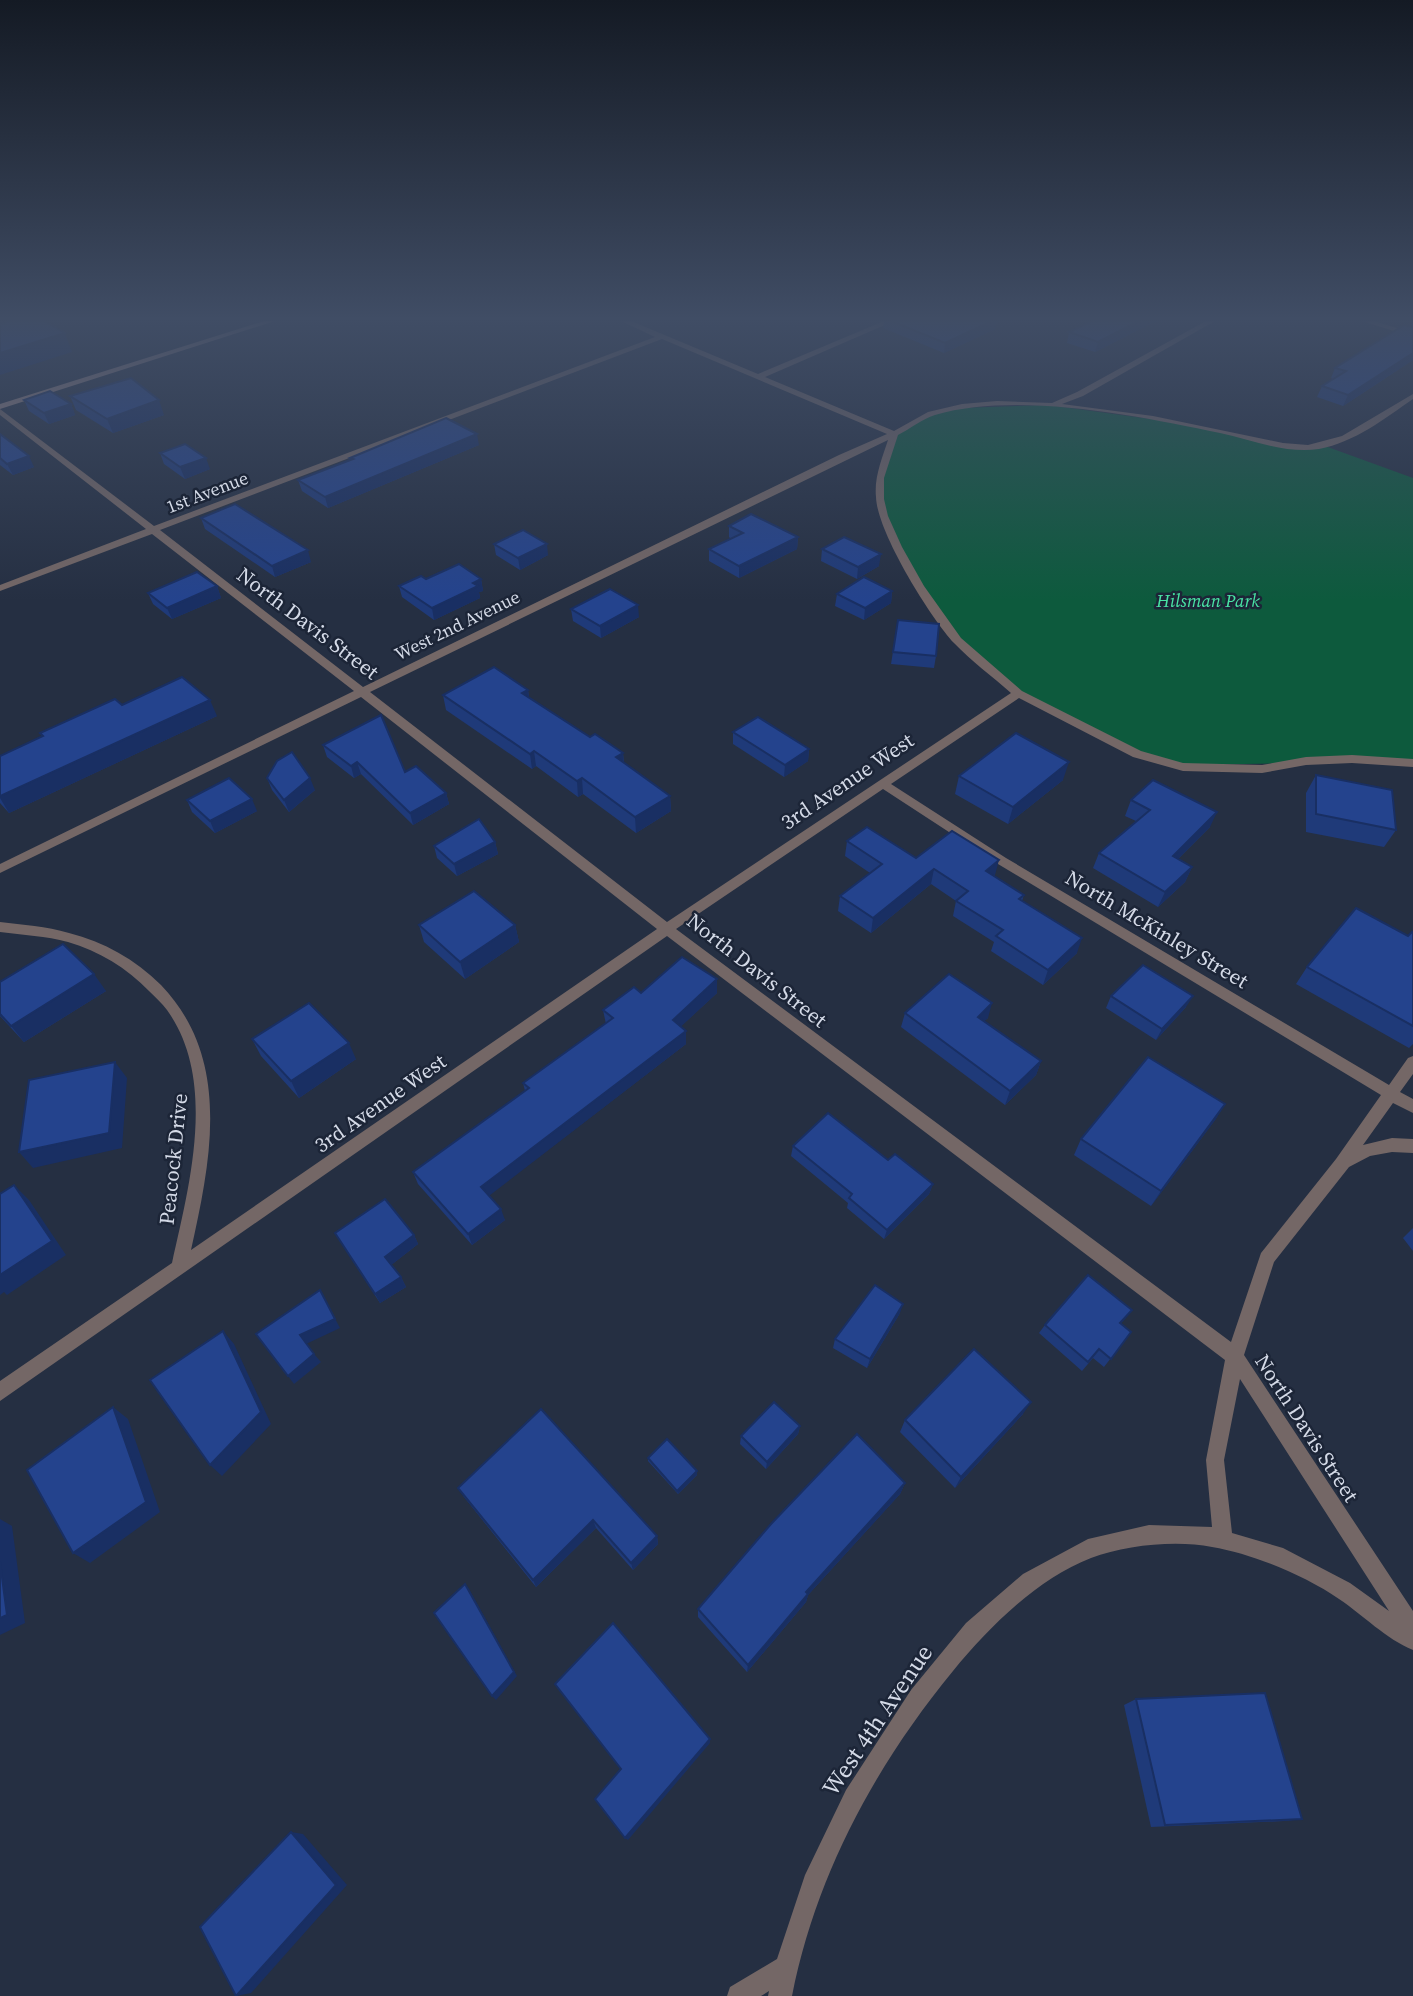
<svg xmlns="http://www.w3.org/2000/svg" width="1413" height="1996" font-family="'Source Serif 4',serif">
<rect width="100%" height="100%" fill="#252f42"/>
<path fill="#0d5a3d" d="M 1048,405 L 1165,421 L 1293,447 L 1325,446 L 1413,478 L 1413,761 L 1185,765 L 1137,753 L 1019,692 L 958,639 L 920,585 L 886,518 L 881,478 L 895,436 L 930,415 L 960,408 Z"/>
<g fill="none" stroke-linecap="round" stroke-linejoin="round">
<g fill="#746766" fill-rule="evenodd">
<path d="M 621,321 L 631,321 L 758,374 L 884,321 L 894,321 L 765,377 L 894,431 L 928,412 L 962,404 L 997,401 L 1052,403 L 1077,392 L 1206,321 L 1215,321 L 1083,396 L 1062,404 L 1153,416 L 1283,443 L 1308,445 L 1342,436 L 1413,394 L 1413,399 C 1384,419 1355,442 1319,449 C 1286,454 1252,440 1220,433 C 1137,416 1018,391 935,415 C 922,419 910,429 898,435 L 884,478 L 884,499 L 888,516 L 902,547 L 924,586 L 961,638 L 1022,691 L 1141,751 L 1183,763 L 1262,765 L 1306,757 L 1352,755 L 1413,759 L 1413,767 L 1352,763 L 1306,765 L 1262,773 L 1183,771 L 1133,757 L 1019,698 L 891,784 L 1006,858 L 1389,1085 L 1408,1058 L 1413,1056 L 1413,1074 L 1400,1092 L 1413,1099 L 1413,1113 L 1393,1103 L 1363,1145 L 1392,1138 L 1413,1139 L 1413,1153 L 1392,1152 L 1370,1156 L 1349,1167 L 1274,1262 L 1244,1355 L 1413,1611 L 1413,1650 C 1386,1639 1363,1615 1339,1599 C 1304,1575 1253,1554 1212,1547 C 1176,1540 1126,1545 1091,1558 C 1037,1579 989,1627 953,1671 C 875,1766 816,1875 792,1996 L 768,1996 L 769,1991 L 761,1996 L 727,1996 L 730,1987 L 777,1959 L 805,1875 L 846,1790 L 911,1690 L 966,1623 L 1023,1574 L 1088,1539 L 1149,1525 L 1212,1527 L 1206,1460 L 1225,1360 L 667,936 L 0,1401 L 0,1381 L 172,1263 C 189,1186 218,1081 167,1010 C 162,1003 155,997 149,991 C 127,968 99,951 68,942 C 46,936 23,935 0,932 L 0,922 C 23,925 46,926 69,933 C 104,942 135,959 161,985 C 232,1059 211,1160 191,1250 L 657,929 L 361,697 L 0,873 L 0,864 L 354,691 L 152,534 L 0,591 L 0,585 L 146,529 L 0,415 L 0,409 L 154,526 L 655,337 ZM 662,339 L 887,434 L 839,455 L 363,687 L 160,530 ZM 888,440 C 882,459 874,477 876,497 C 877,532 930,617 954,643 C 971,661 992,676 1011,693 L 667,922 L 370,692 ZM 883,789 L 998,864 L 1381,1095 L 1336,1159 L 1261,1253 L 1231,1342 L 676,929 ZM 1240,1379 L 1389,1611 L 1350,1583 L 1283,1548 L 1232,1533 L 1224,1460 Z"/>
<path d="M 1362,321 L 1374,321 L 1413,333 L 1413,337 Z"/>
</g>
<path fill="#9b8685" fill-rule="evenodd" d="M 264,321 L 275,321 L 0,409 L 0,404 Z"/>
</g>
<g fill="#1f3a79">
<path d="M 884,321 L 998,321 L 998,323 L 996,324 L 995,329 L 944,353 L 883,328 Z"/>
<path d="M 1156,321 L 1095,352 L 1067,343 L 1069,332 Z"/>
<path d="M 1413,321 L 1413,360 L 1343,406 L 1317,397 L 1322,386 L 1333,379 L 1331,378 L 1335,368 L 1410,327 Z"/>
<path d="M 70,396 L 164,415 L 113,433 L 76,410 Z"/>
<path d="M 24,400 L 71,404 L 75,415 L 49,424 L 29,411 Z"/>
<path d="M 0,434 L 34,467 L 13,475 L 0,465 Z"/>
<path d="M 479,445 L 328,508 L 302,491 L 298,480 L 350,460 L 350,458 Z"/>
<path d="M 160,453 L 210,469 L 185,479 L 164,464 Z"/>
<path d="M 201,518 L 311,562 L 275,577 L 205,529 Z"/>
<path d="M 729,526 L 798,537 L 797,549 L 739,578 L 709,561 L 709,549 L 731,539 L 729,537 Z"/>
<path d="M 494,544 L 548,555 L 520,570 L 496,555 Z"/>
<path d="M 822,549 L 879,566 L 857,579 L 821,561 Z"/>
<path d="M 426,579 L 481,579 L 483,591 L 479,592 L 480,598 L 434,620 L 402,597 L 399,586 Z"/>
<path d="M 217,586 L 221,598 L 172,619 L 153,604 L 148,593 Z"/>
<path d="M 892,591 L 891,603 L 864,620 L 835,606 L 837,594 Z"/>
<path d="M 571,609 L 639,617 L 601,638 L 573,621 Z"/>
<path d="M 898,620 L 936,656 L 934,668 L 891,664 Z"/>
<path d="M 528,690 L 529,697 L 590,737 L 623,753 L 624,763 L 670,796 L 671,811 L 636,833 L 583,794 L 578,797 L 536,766 L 532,769 L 446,710 L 443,695 Z"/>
<path d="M 122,705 L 217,716 L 9,813 L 0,803 L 0,756 L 42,737 L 40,733 Z"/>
<path d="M 733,732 L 809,749 L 808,761 L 784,777 L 733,744 Z"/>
<path d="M 323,745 L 405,772 L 446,793 L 449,804 L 413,825 L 361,774 L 354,778 L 327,757 Z"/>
<path d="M 1316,775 L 1396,830 L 1384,847 L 1306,832 L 1306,793 Z"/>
<path d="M 959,776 L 1063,780 L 1008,824 L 955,794 Z"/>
<path d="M 267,778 L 315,790 L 289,812 L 272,790 Z"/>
<path d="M 187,800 L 257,811 L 215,833 L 192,812 Z"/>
<path d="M 1131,800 L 1210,827 L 1178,859 L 1192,867 L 1185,882 L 1158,907 L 1093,868 L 1099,853 L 1136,821 L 1125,816 Z"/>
<path d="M 847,841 L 916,858 L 995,875 L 994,876 L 1024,895 L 1022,901 L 1077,953 L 1043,985 L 991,951 L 994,942 L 953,916 L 956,901 L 931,884 L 871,933 L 838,911 L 840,896 L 870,873 L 845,856 Z"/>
<path d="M 495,842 L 498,854 L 457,876 L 437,858 L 434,846 Z"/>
<path d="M 419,925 L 515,925 L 519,942 L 465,979 L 424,942 Z"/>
<path d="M 1413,933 L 1413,1044 L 1409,1048 L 1296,984 L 1307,967 L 1408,936 Z"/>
<path d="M 717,979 L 717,993 L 681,1026 L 686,1031 L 686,1044 L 489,1195 L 505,1220 L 472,1245 L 418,1184 L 413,1172 L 525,1091 L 523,1083 L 606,1024 L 603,1010 L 641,993 Z"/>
<path d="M 0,982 L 106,991 L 24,1042 L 0,1016 Z"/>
<path d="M 1111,996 L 1186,1007 L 1156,1040 L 1106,1008 Z"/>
<path d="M 905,1013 L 988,1018 L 984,1021 L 1041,1061 L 1036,1075 L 1005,1105 L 901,1027 Z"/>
<path d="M 252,1039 L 356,1059 L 299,1098 L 261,1056 Z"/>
<path d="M 1225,1104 L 1215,1120 L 1151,1206 L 1074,1155 L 1081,1139 Z"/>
<path d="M 793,1146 L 888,1160 L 933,1184 L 929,1194 L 884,1239 L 847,1208 L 848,1203 L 791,1156 Z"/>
<path d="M 1413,1228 L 1413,1251 L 1403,1238 Z"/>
<path d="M 335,1233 L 414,1235 L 418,1244 L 391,1265 L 401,1277 L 406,1287 L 380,1303 Z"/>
<path d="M 1132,1310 L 1121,1323 L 1131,1332 L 1104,1367 L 1093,1358 L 1082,1371 L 1039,1333 L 1045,1325 Z"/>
<path d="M 900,1313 L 867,1368 L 833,1348 L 835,1339 Z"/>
<path d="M 1023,1414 L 955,1488 L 900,1432 L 905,1420 Z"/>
<path d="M 800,1426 L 798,1434 L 766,1469 L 740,1444 L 741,1436 Z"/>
<path d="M 648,1458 L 697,1475 L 678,1494 L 648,1461 Z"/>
<path d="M 905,1483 L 900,1494 L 808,1595 L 806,1602 L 747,1672 L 698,1617 L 698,1609 Z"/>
<path d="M 458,1488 L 657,1536 L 658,1544 L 633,1570 L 596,1528 L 536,1587 L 464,1497 Z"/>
<path d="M 1136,1699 L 1302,1819 L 1284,1821 L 1151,1827 L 1124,1705 Z"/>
</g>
<g fill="#192f63">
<path d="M 990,321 L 998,321 L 998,323 L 996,324 L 995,329 L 944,353 L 945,343 Z"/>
<path d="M 1139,321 L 1156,321 L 1095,352 L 1098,342 Z"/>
<path d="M 65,333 L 72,352 L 0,375 L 0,353 Z"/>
<path d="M 1413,353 L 1413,360 L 1343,406 L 1348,395 Z"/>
<path d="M 159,400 L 164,415 L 113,433 L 107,419 Z"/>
<path d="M 71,404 L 75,415 L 49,424 L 44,413 Z"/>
<path d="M 477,434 L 479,445 L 328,508 L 325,497 Z"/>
<path d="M 29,456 L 34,467 L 13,475 L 7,464 Z"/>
<path d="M 206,458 L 210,469 L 185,479 L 180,467 Z"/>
<path d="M 798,537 L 797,549 L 739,578 L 739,566 Z"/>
<path d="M 547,544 L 548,555 L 520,570 L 518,558 Z"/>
<path d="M 308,550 L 311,562 L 275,577 L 272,566 Z"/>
<path d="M 881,554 L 879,566 L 857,579 L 858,567 Z"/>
<path d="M 481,579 L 483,591 L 479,592 L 480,598 L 434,620 L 432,608 L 473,583 Z"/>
<path d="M 217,586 L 221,598 L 172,619 L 167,608 Z"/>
<path d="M 892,591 L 891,603 L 864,620 L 865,608 Z"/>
<path d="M 638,605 L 639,617 L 601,638 L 600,626 Z"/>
<path d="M 528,690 L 530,705 L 522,693 Z"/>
<path d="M 210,700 L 217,716 L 9,813 L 0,798 L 0,796 Z"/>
<path d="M 809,749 L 808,761 L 784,777 L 785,765 Z"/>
<path d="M 534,751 L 536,766 L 532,769 L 530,754 Z"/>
<path d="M 623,753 L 624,769 L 616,757 Z"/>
<path d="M 357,762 L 361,774 L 354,778 L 351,766 Z"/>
<path d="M 1069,762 L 1063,780 L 1008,824 L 1013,807 Z"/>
<path d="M 310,778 L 315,790 L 289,812 L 284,800 Z"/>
<path d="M 582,778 L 583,794 L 578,797 L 577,781 Z"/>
<path d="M 446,793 L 449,804 L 413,825 L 410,813 Z"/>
<path d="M 670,796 L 671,811 L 636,833 L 635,817 Z"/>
<path d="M 252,799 L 257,811 L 215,833 L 210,821 Z"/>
<path d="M 1217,812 L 1210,827 L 1166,871 L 1173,856 Z"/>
<path d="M 495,842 L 498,854 L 457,876 L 454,864 Z"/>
<path d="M 999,860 L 995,875 L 982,886 L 986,871 Z"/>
<path d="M 1192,867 L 1185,882 L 1158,907 L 1165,892 Z"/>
<path d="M 934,869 L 931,884 L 871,933 L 873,918 Z"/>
<path d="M 515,925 L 519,942 L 465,979 L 460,962 Z"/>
<path d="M 1082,938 L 1077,953 L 1043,985 L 1048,970 Z"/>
<path d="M 94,974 L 106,991 L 24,1042 L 11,1026 Z"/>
<path d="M 717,979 L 717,993 L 674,1033 L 673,1020 Z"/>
<path d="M 1193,996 L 1186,1007 L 1156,1040 L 1162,1029 Z"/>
<path d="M 992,1003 L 988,1018 L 973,1031 L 978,1017 Z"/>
<path d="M 686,1031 L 686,1044 L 485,1199 L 481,1187 Z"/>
<path d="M 349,1043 L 356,1059 L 299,1098 L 291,1081 Z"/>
<path d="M 1041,1061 L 1036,1075 L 1005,1105 L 1010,1091 Z"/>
<path d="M 115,1062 L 127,1078 L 122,1148 L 33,1168 L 19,1152 Z"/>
<path d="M 1225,1104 L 1215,1120 L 1151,1206 L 1161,1191 Z"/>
<path d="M 933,1184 L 929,1194 L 884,1239 L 887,1230 Z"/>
<path d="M 14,1185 L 29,1200 L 66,1255 L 7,1295 L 4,1292 L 0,1295 L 0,1275 Z"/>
<path d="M 501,1209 L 505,1220 L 472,1245 L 468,1234 Z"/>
<path d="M 414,1235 L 418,1244 L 390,1266 L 385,1257 Z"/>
<path d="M 401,1277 L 406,1287 L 380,1303 L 375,1294 Z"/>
<path d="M 320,1290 L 340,1328 L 306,1344 L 300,1335 Z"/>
<path d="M 903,1304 L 900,1313 L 867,1368 L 870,1359 Z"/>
<path d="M 223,1331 L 234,1344 L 271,1424 L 222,1476 L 210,1465 Z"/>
<path d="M 314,1354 L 321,1362 L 294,1384 L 288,1376 Z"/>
<path d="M 1031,1402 L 1023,1414 L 955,1488 L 961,1477 Z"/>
<path d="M 113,1407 L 128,1419 L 160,1512 L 90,1563 L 73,1553 Z"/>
<path d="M 800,1426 L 798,1434 L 766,1469 L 767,1462 Z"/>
<path d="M 697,1471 L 697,1475 L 678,1494 L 677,1491 Z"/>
<path d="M 905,1483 L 900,1494 L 808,1595 L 806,1602 L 747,1672 L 748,1665 L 806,1592 Z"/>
<path d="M 0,1519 L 12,1526 L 25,1623 L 0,1635 Z"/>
<path d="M 593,1520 L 596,1528 L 536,1587 L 533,1580 Z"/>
<path d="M 657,1536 L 658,1544 L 633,1570 L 631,1563 Z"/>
<path d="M 465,1584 L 469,1589 L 517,1676 L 496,1700 L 492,1696 Z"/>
<path d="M 710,1739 L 710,1743 L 628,1840 L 625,1838 Z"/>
<path d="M 291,1832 L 303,1834 L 347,1885 L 251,1993 L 236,1996 Z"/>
</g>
<g fill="#24438d" stroke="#192f63" stroke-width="2">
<path d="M 8,321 L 44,321 L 65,333 L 0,353 L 0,324 Z"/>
<path d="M 891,321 L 992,321 L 945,343 Z"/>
<path d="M 1092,321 L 1139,321 L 1098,342 L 1069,332 Z"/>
<path d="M 1404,325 L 1413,327 L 1413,353 L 1348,395 L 1322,386 L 1346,371 L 1335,368 Z"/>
<path d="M 131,378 L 159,400 L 107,419 L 70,396 Z"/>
<path d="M 50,391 L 71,404 L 44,413 L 24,400 Z"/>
<path d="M 446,418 L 477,434 L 325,497 L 298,480 L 353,459 L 350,458 Z"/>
<path d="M 0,434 L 29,456 L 7,464 L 0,458 Z"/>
<path d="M 185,444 L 206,458 L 180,467 L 160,453 Z"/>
<path d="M 235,504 L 308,550 L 272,566 L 201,518 Z"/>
<path d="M 751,514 L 798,537 L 739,566 L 709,549 L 743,533 L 729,526 Z"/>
<path d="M 523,530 L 547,544 L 518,558 L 494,544 Z"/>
<path d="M 844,537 L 881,554 L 858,567 L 822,549 Z"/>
<path d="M 459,564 L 481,579 L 473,583 L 478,586 L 432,608 L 399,586 L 421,576 L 426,579 Z"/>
<path d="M 197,572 L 217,586 L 167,608 L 148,593 Z"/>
<path d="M 864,577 L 892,591 L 865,608 L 837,594 Z"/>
<path d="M 610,589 L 638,605 L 600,626 L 571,609 Z"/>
<path d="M 898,620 L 939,624 L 936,656 L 893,652 Z"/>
<path d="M 494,667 L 528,690 L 522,693 L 590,737 L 595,734 L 623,753 L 616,757 L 670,796 L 635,817 L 582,778 L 577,781 L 534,751 L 530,754 L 443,695 Z"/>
<path d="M 182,677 L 210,700 L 0,796 L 0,756 L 43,736 L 40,733 L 115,699 L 122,705 Z"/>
<path d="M 381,715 L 405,772 L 416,766 L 446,793 L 410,813 L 357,762 L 351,766 L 323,745 Z"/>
<path d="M 758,717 L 809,749 L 785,765 L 733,732 Z"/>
<path d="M 1016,733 L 1069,762 L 1013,807 L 959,776 Z"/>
<path d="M 292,752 L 310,778 L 284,800 L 267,778 L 277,761 Z"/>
<path d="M 1316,775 L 1392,790 L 1396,830 L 1316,814 Z"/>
<path d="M 229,778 L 252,799 L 210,821 L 187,800 Z"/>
<path d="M 1153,780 L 1217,812 L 1173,856 L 1192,867 L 1165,892 L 1099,853 L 1150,810 L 1131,800 Z"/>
<path d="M 479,819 L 495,842 L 454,864 L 434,846 Z"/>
<path d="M 867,827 L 916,858 L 952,831 L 999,860 L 986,871 L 1024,895 L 1019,899 L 1082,938 L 1048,970 L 996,936 L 1003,930 L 956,901 L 968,891 L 934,869 L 873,918 L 840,896 L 882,864 L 847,841 Z"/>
<path d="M 474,891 L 515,925 L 460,962 L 419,925 Z"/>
<path d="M 1356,908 L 1408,936 L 1412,932 L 1413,933 L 1413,1026 L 1307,967 Z"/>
<path d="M 63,944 L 94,974 L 11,1026 L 0,1014 L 0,982 Z"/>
<path d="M 682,957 L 717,979 L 673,1020 L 686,1031 L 481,1187 L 501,1209 L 468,1234 L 413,1172 L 529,1088 L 523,1083 L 613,1018 L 603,1010 L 634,987 L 641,993 Z"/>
<path d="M 1143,965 L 1193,996 L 1162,1029 L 1111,996 Z"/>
<path d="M 949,974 L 992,1003 L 978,1017 L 1041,1061 L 1010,1091 L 905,1013 Z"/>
<path d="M 309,1003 L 349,1043 L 291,1081 L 252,1039 Z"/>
<path d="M 1148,1057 L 1225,1104 L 1161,1191 L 1081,1139 Z"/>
<path d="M 115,1062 L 109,1133 L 19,1152 L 29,1080 Z"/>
<path d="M 828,1113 L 888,1160 L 895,1154 L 933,1184 L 887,1230 L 849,1198 L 852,1194 L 793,1146 Z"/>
<path d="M 14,1185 L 52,1241 L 0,1275 L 0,1194 Z"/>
<path d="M 385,1199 L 414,1235 L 385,1257 L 401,1277 L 375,1294 L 335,1233 Z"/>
<path d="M 1088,1275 L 1132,1310 L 1120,1323 L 1131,1332 L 1111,1359 L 1099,1349 L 1088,1362 L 1045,1325 Z"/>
<path d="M 875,1285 L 903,1304 L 870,1359 L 835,1339 Z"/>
<path d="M 320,1290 L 335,1319 L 300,1335 L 314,1354 L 288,1376 L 256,1334 Z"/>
<path d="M 223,1331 L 261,1412 L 210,1465 L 150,1380 Z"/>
<path d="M 974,1349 L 1031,1402 L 961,1477 L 905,1420 Z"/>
<path d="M 774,1402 L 800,1426 L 767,1462 L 741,1436 Z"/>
<path d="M 113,1407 L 146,1502 L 73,1553 L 27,1470 Z"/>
<path d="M 541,1409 L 657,1536 L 631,1563 L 593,1520 L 533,1580 L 458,1488 Z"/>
<path d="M 857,1434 L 905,1483 L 806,1592 L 808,1594 L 748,1665 L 698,1609 L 771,1524 Z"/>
<path d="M 667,1439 L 697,1471 L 677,1491 L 648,1458 Z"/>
<path d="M 0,1562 L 7,1615 L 0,1618 Z"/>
<path d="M 465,1584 L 514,1672 L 492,1696 L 434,1613 Z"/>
<path d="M 613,1623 L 710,1739 L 625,1838 L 595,1799 L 621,1769 L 555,1684 Z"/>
<path d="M 1265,1693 L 1302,1819 L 1165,1825 L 1136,1699 Z"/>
<path d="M 291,1832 L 336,1885 L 236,1996 L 200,1927 Z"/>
</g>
<linearGradient id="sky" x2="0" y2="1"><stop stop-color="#141a24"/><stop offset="0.53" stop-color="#404d65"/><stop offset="1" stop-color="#404d65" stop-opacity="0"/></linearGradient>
<rect width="1413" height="601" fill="url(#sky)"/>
<g text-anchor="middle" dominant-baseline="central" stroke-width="5" stroke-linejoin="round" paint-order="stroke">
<g font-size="18" fill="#d4dae7" stroke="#1c2537">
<text transform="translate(207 492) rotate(-21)">1st Avenue</text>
<text transform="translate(457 625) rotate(-26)">West 2nd Avenue</text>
</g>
<g font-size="18" font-style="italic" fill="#49e4a5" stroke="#1c2537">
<text x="1208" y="600">Hilsman Park</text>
</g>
<g font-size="21" fill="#d4dae7" stroke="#1c2537">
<text transform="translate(308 623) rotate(37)">North Davis Street</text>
<text transform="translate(847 781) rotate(-34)">3rd Avenue West</text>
<text transform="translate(1157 929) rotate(31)">North McKinley Street</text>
<text transform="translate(757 970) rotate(38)">North Davis Street</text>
<text transform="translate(380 1103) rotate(-35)">3rd Avenue West</text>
<text transform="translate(173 1159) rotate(-84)">Peacock Drive</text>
<text transform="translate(1307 1428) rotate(57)">North Davis Street</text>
</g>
<g font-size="24" fill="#d4dae7" stroke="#1c2537">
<text transform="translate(877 1720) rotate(-56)">West 4th Avenue</text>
</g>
</g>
</svg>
